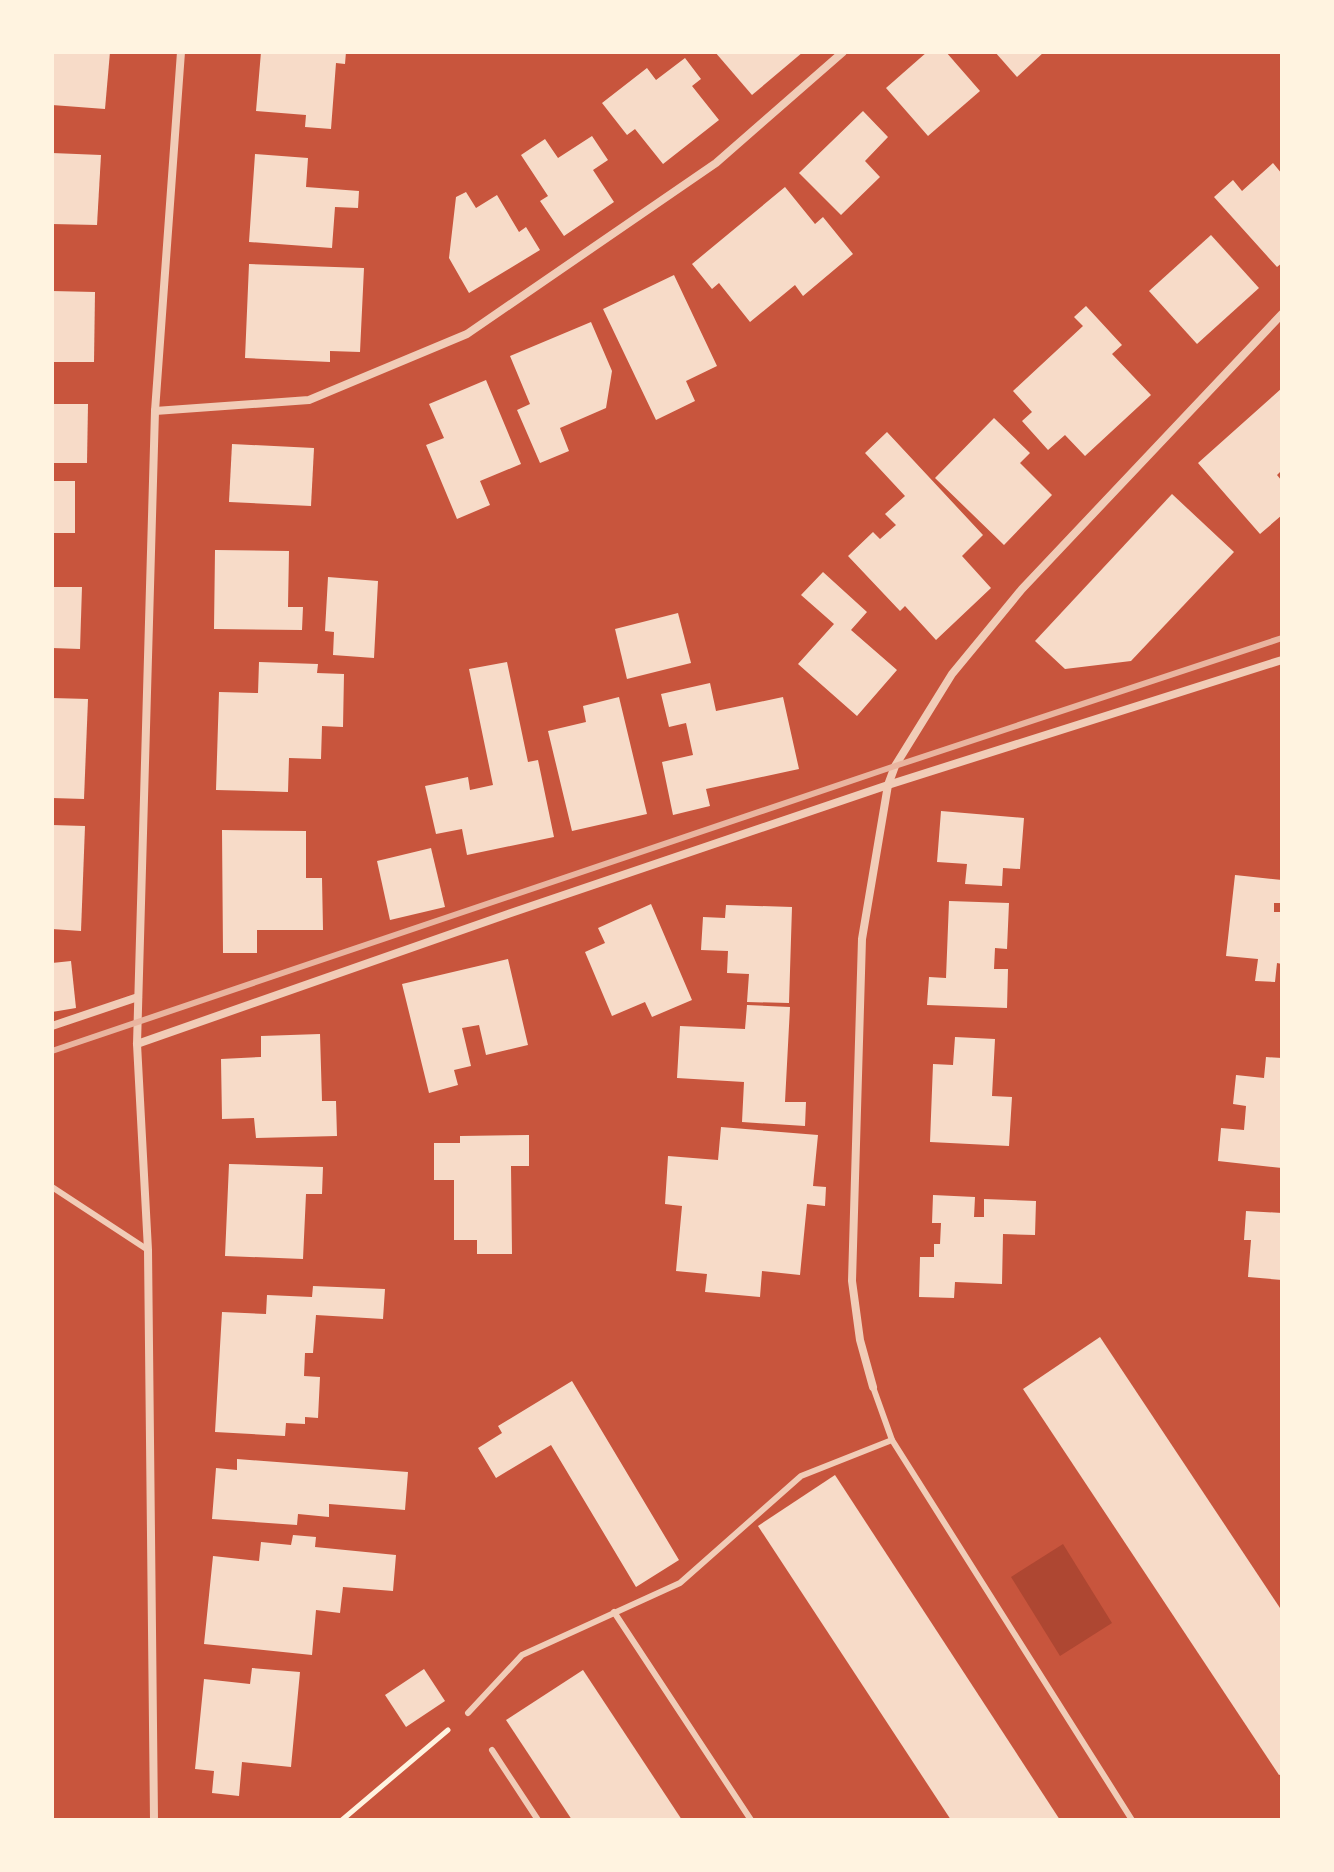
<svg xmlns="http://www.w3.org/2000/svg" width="1334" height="1872" font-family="Manrope,sans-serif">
<rect width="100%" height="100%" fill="#c8553d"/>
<path fill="#ae4732" d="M 1063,1544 L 1112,1623 L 1060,1656 L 1011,1577 Z"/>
<g fill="#f7dbc8">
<path d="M 54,52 L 110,52 L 105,109 L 52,105 Z"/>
<path d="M 261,52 L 346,52 L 345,64 L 336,63 L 331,129 L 305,127 L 306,115 L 256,111 Z"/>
<path d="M 715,52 L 803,52 L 752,95 Z"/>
<path d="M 927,52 L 946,52 L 980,91 L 928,136 L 886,88 Z"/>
<path d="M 995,52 L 1044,52 L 1017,77 Z"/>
<path d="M 685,58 L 701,79 L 692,86 L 719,120 L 663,164 L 635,129 L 627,135 L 602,103 L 647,68 L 656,80 Z"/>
<path d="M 863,111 L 888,137 L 865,161 L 880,177 L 841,215 L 799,173 Z"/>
<path d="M 592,136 L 608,160 L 593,170 L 614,202 L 564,236 L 540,201 L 548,196 L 521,155 L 545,139 L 558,158 Z"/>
<path d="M 52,153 L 101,155 L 97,225 L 52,224 Z"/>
<path d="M 255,154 L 308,158 L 306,187 L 359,191 L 358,208 L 335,207 L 332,248 L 249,242 Z"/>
<path d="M 1273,163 L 1282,174 L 1282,263 L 1277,267 L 1214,197 L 1233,180 L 1242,191 Z"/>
<path d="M 785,187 L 815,224 L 823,217 L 853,254 L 803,296 L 795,285 L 750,322 L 719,283 L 712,289 L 692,264 Z"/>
<path d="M 466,192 L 476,208 L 497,195 L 519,232 L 526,227 L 540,250 L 469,293 L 449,258 L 456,197 Z"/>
<path d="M 1211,235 L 1259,288 L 1197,344 L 1149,291 Z"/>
<path d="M 249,264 L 364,268 L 360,352 L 330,351 L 330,362 L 245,358 Z"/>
<path d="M 674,275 L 717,366 L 686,381 L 695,401 L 656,420 L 603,309 Z"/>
<path d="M 52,291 L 95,292 L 94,362 L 52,362 Z"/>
<path d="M 1086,306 L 1122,345 L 1112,354 L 1151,395 L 1085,456 L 1065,435 L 1048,450 L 1022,421 L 1032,412 L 1013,391 L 1083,326 L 1074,317 Z"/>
<path d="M 591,322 L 612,371 L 606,408 L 560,428 L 569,451 L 540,463 L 517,410 L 530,404 L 510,356 Z"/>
<path d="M 486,380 L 521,464 L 480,481 L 490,505 L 457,519 L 426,445 L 444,438 L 429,404 Z"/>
<path d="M 1282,388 L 1282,470 L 1277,475 L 1282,481 L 1282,515 L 1260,534 L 1198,463 Z"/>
<path d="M 52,404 L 88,404 L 87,463 L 52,463 Z"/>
<path d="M 994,418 L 1030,453 L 1020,463 L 1052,495 L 1004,545 L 935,478 Z"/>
<path d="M 887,432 L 983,535 L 962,556 L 991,588 L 936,640 L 905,606 L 900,611 L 848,556 L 873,532 L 880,539 L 896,525 L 885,514 L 905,496 L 865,453 Z"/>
<path d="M 232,444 L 314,448 L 311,506 L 229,502 Z"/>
<rect x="52" y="481" width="23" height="52"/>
<path d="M 1172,494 L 1234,552 L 1131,661 L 1065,669 L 1035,641 Z"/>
<path d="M 215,550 L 289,551 L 288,607 L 303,607 L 302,630 L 214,629 Z"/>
<path d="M 823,572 L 867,612 L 851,630 L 897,670 L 857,716 L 798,664 L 834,624 L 801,595 Z"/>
<path d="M 328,577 L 378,581 L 374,658 L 333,655 L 334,632 L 325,631 Z"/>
<path d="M 52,587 L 82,587 L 80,649 L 52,648 Z"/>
<path d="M 678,613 L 691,663 L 627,679 L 615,629 Z"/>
<path d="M 259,662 L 318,664 L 317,673 L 344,674 L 343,727 L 322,726 L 321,759 L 289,758 L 288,792 L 216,790 L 219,692 L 258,693 Z"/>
<path d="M 507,662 L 528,762 L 538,760 L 554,837 L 467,855 L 462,829 L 436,834 L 425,786 L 468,777 L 470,790 L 493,785 L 469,669 Z"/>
<path d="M 710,683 L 716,711 L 783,697 L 799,769 L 706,789 L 710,806 L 673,815 L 662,762 L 693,755 L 686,723 L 669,727 L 661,694 Z"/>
<path d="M 619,697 L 647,814 L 572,831 L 548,731 L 586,722 L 583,706 Z"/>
<path d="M 52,698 L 88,699 L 84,799 L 52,798 Z"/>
<path d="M 941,811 L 1024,818 L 1020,869 L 1003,868 L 1002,886 L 965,884 L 967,864 L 937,862 Z"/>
<path d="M 52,825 L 85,826 L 81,931 L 52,929 Z"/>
<path d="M 222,830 L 306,831 L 306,878 L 322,878 L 323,930 L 257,930 L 257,953 L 223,953 Z"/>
<path d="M 431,848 L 445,907 L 390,920 L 377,861 Z"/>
<path d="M 1235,875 L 1282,880 L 1282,903 L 1274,903 L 1274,912 L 1282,912 L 1282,964 L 1277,963 L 1275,982 L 1255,981 L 1258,959 L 1226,956 Z"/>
<path d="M 949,901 L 1009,903 L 1007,949 L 995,948 L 994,969 L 1008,969 L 1007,1008 L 927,1005 L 929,977 L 946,978 Z"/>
<path d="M 651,904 L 692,1000 L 652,1017 L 645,1002 L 612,1016 L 585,952 L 605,943 L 598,928 Z"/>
<path d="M 726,905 L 792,907 L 789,1003 L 747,1002 L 749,974 L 727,973 L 728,951 L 701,950 L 703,917 L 725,918 Z"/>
<path d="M 508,959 L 528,1045 L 486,1055 L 479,1025 L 462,1028 L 471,1066 L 454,1070 L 458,1085 L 429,1093 L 402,984 Z"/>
<path d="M 71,961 L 76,1008 L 52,1012 L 52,963 Z"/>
<path d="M 747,1005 L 790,1007 L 785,1102 L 806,1102 L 805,1126 L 742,1122 L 744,1082 L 677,1078 L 680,1026 L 745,1029 Z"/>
<path d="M 320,1034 L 322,1101 L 336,1101 L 337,1136 L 256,1138 L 254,1118 L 222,1119 L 221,1059 L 261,1057 L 261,1036 Z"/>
<path d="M 955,1037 L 995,1039 L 992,1096 L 1012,1097 L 1009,1146 L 930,1142 L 933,1064 L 953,1065 Z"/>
<path d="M 1266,1057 L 1282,1058 L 1282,1168 L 1218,1161 L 1221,1128 L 1244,1130 L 1246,1106 L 1233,1104 L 1236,1075 L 1264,1078 Z"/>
<path d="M 721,1127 L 818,1135 L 813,1186 L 826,1187 L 825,1206 L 807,1204 L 800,1275 L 762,1271 L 760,1297 L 705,1292 L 707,1274 L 676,1271 L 682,1206 L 665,1204 L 668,1156 L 718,1160 Z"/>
<path d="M 529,1135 L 529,1166 L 511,1166 L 512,1254 L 477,1254 L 477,1240 L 454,1240 L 454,1180 L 434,1180 L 434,1143 L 460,1143 L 460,1136 Z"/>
<path d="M 229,1164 L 323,1167 L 322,1194 L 306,1194 L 303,1259 L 225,1256 Z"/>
<path d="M 933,1195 L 975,1197 L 974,1217 L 984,1217 L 984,1199 L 1036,1201 L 1035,1235 L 1003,1234 L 1002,1284 L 955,1282 L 954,1298 L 919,1297 L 920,1257 L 934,1257 L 934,1244 L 940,1244 L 941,1223 L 932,1223 Z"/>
<path d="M 1246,1211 L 1282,1213 L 1282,1280 L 1248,1277 L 1251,1240 L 1244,1240 Z"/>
<path d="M 313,1286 L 385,1289 L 383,1319 L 316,1315 L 313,1353 L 305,1353 L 304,1376 L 320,1377 L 318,1418 L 305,1417 L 305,1424 L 286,1423 L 285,1436 L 215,1432 L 222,1312 L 266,1314 L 267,1295 L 312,1297 Z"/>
<path d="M 1100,1337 L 1282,1611 L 1282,1774 L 1279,1775 L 1023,1389 Z"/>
<path d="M 572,1381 L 679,1560 L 636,1587 L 551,1445 L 496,1478 L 478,1448 L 502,1433 L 498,1426 Z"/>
<path d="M 237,1459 L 408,1472 L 405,1510 L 329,1504 L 329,1517 L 298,1514 L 297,1525 L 212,1519 L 216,1468 L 237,1470 Z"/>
<path d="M 835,1475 L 1060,1820 L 951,1820 L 758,1526 Z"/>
<path d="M 293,1535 L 316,1537 L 315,1547 L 396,1555 L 393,1591 L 343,1587 L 340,1613 L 316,1610 L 312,1655 L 204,1644 L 213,1556 L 259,1561 L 261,1542 L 291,1545 Z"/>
<path d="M 252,1668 L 300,1672 L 291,1767 L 242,1762 L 239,1796 L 212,1793 L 214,1771 L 195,1769 L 204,1679 L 250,1684 Z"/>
<path d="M 424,1669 L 445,1701 L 406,1727 L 385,1695 Z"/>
<path d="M 583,1670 L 682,1820 L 572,1820 L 506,1720 Z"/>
</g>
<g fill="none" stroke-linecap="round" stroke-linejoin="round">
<path stroke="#fff3e0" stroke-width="5" d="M 342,1820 L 448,1730"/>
<g stroke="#f1ccb7" stroke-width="6">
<path d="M 52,1187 L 148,1250"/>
<path d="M 873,1387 L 892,1440 L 1132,1820"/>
<path d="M 614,1612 L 751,1820"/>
<path d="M 468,1713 L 522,1655 L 680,1583 L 801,1476 L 892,1440"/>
<path d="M 492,1750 L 538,1820"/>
</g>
<g stroke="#f1ccb7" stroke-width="8">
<path d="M 155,411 L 309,400 L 467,334 L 716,163 L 843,52"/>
<path d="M 52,1026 L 138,997"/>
<path d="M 137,1044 L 508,914 L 888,785 L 1282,660"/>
<path d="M 873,1387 L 860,1340 L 852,1281 L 862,939 L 888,785 L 895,766 L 952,674 L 1022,589 L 1282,314"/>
<path d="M 154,1820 L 148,1250 L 137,1044 L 155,411 L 181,52"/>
</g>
<path stroke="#e9b49f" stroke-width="6" d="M 52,1051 L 895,766 L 1282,638"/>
</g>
<rect width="1334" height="1872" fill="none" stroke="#fff3e0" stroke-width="108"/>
</svg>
